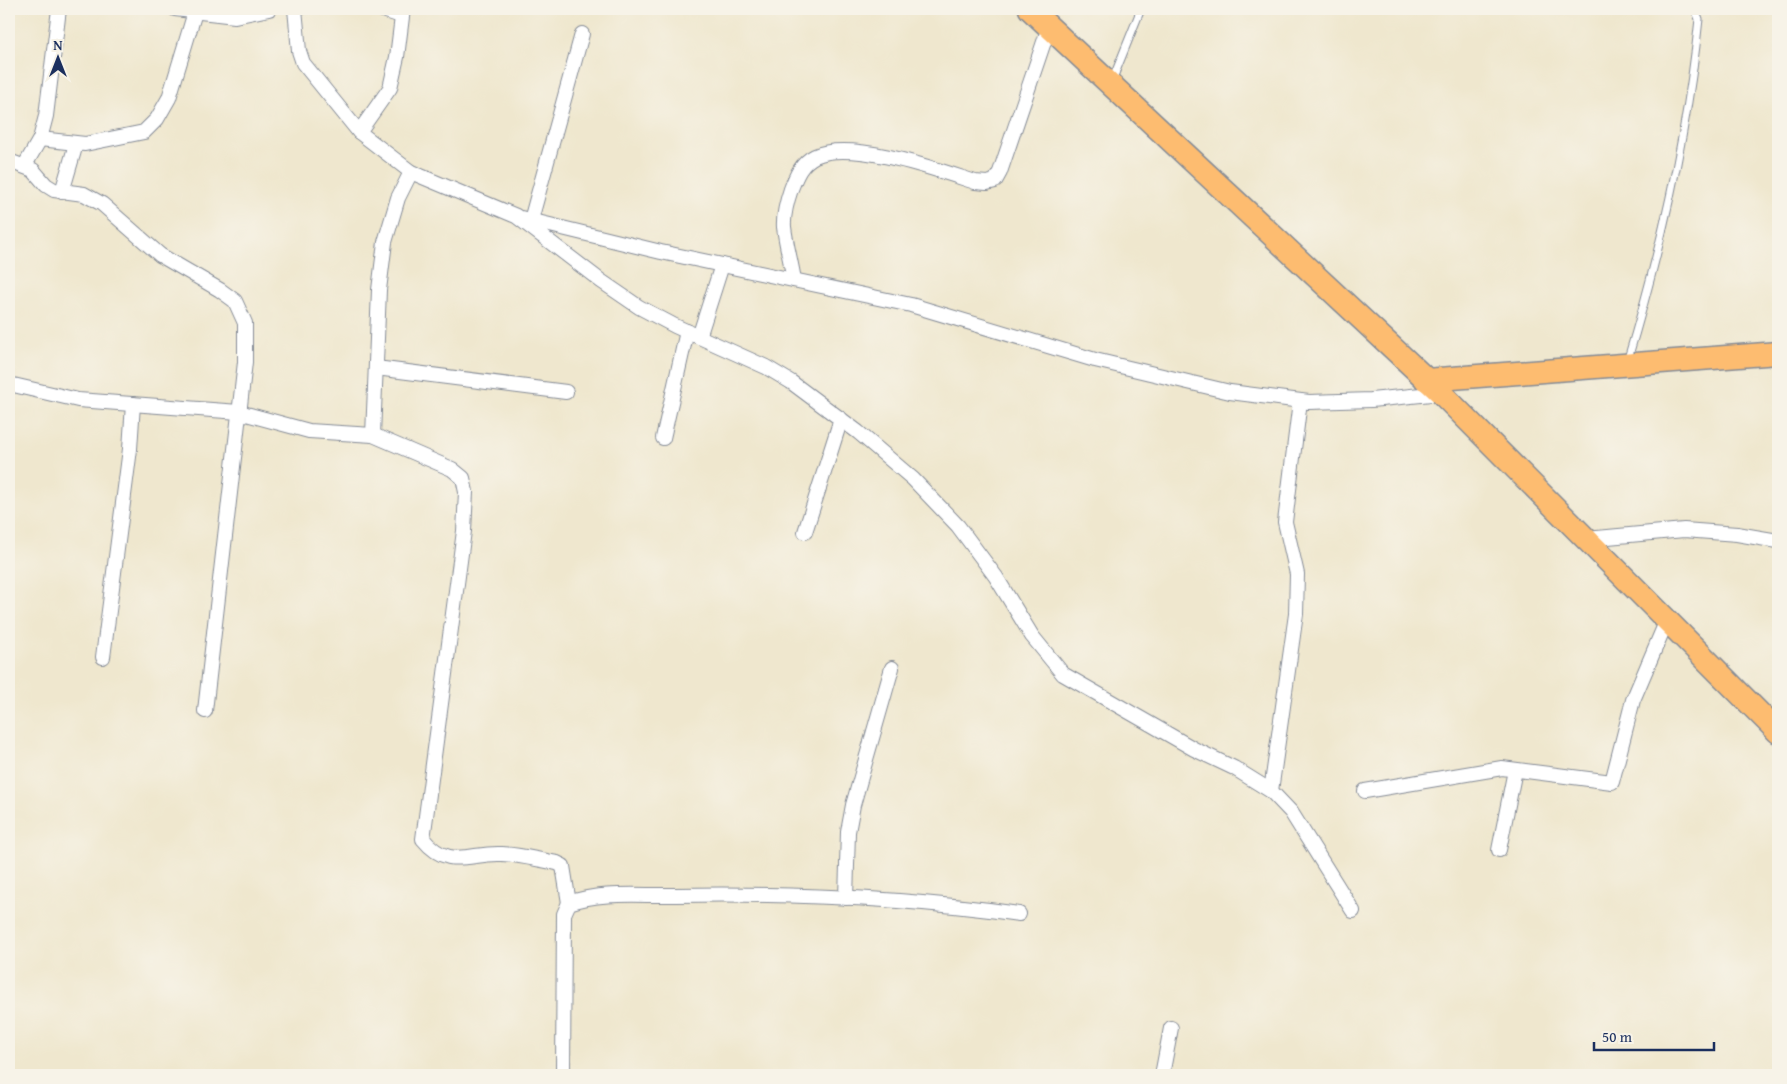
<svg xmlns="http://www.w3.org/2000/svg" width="1787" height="1084" font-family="'Gentium Book Plus',serif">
<rect width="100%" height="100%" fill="#f7f3e8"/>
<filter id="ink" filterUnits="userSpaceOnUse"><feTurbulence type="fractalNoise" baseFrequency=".02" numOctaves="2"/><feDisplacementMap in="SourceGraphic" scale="10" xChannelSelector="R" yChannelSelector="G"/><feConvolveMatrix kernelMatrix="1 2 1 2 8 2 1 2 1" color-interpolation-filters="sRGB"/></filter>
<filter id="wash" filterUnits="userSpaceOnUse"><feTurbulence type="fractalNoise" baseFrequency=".0096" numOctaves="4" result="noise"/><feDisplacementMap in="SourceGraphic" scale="20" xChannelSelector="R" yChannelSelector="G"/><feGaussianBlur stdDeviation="1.12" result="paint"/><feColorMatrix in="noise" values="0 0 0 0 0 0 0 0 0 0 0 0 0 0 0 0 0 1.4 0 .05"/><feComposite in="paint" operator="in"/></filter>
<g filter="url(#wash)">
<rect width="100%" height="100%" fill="#efe7ce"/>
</g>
<g filter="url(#ink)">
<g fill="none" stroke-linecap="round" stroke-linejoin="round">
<g stroke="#858b96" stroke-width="9">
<g id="lane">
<path d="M 1112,81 L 1141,9"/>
<path d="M 1627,362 C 1661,249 1687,136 1699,19 L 1695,9"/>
</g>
</g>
<g stroke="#858b96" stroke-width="16">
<g id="street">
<path d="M 175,9 L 235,16 L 269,9"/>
<path d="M 295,9 L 299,51 L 303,63 L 359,132 L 411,172 L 516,216 L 601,281 L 639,307 L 675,326 L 766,367 L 791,382 L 858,432 L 913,479 L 958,526 L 996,577 L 1032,636 L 1063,674 L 1194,749 L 1234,768 L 1271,791 L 1291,812 L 1353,911"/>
<path d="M 380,9 L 401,16"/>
<path d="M 359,132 L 390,88 L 397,57 L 403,9"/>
<path d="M 40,139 L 85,144 L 144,132 L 157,119 L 169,98 L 195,12"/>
<path d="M 9,161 L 33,170 L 46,185 L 54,190 L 84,194 L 102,204 L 160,255 L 220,290 L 235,301 L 245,323 L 245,362 L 205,711"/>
<path d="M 25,165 L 40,139 L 46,116 L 59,9"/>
<path d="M 62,192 L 76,144"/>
<path d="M 521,218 L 661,252 L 911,305 L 1095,360 L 1230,392 L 1309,402 L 1371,400 L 1441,393"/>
<path d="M 531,220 L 582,34"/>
<path d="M 794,280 C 791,262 786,244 784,227 C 783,214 787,201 791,189 C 796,176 801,163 815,156 C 851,139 938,170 975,182 L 987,183 L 995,181 L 1000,172 L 1049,27"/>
<path d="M 699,337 L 722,265"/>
<path d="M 376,368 L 566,392"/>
<path d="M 9,384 L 78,400 L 239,412 L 309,431 L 373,435 L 452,469 L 463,478 L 466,492 L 464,531 L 423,839 C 449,871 470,852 502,854 C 521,855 539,860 557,863 L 563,866 L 569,903"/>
<path d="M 373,435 L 379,290 L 385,242 L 398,198 L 411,172"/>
<path d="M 663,438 L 687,331"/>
<path d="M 805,532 L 841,419"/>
<path d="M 1586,539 L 1684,530 L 1737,534 L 1778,541"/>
<path d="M 103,657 L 130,449 L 133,404"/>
<path d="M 1271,791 L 1296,614 L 1297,574 L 1285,522 L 1300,401"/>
<path d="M 1365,791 L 1502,768 L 1612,782 L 1633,700 L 1667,620"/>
<path d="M 1499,850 L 1515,770"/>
<path d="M 846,898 L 848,832 L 853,805 L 892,668"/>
<path d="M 563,1075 L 564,914 L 569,903 C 602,891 640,896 675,895 C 790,893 905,898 1019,914"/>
<path d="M 1162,1075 L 1171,1028"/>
</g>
</g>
<g stroke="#858b96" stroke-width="25">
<g id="primary">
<path d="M 1030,9 L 1441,393 L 1778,732"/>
<path d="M 1426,380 L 1778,353"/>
</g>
</g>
<use href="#lane" stroke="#fff" stroke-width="7"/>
<use href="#street" stroke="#fff" stroke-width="14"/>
<use href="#primary" stroke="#fdbc6f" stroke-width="22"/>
</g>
</g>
<rect width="1787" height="1084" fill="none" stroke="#f7f3e8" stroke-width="30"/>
<g transform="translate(58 58)" stroke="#f7f3e8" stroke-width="4" paint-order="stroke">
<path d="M0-4L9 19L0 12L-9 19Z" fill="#1b2f5e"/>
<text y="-8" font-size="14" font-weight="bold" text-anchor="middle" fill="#1b2f5e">N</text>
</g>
<path d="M1594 1042v8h120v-8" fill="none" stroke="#1b2f5e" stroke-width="2.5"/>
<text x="1602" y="1042" font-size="15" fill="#1b2f5e" stroke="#f7f3e8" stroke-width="4" paint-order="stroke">50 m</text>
</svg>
